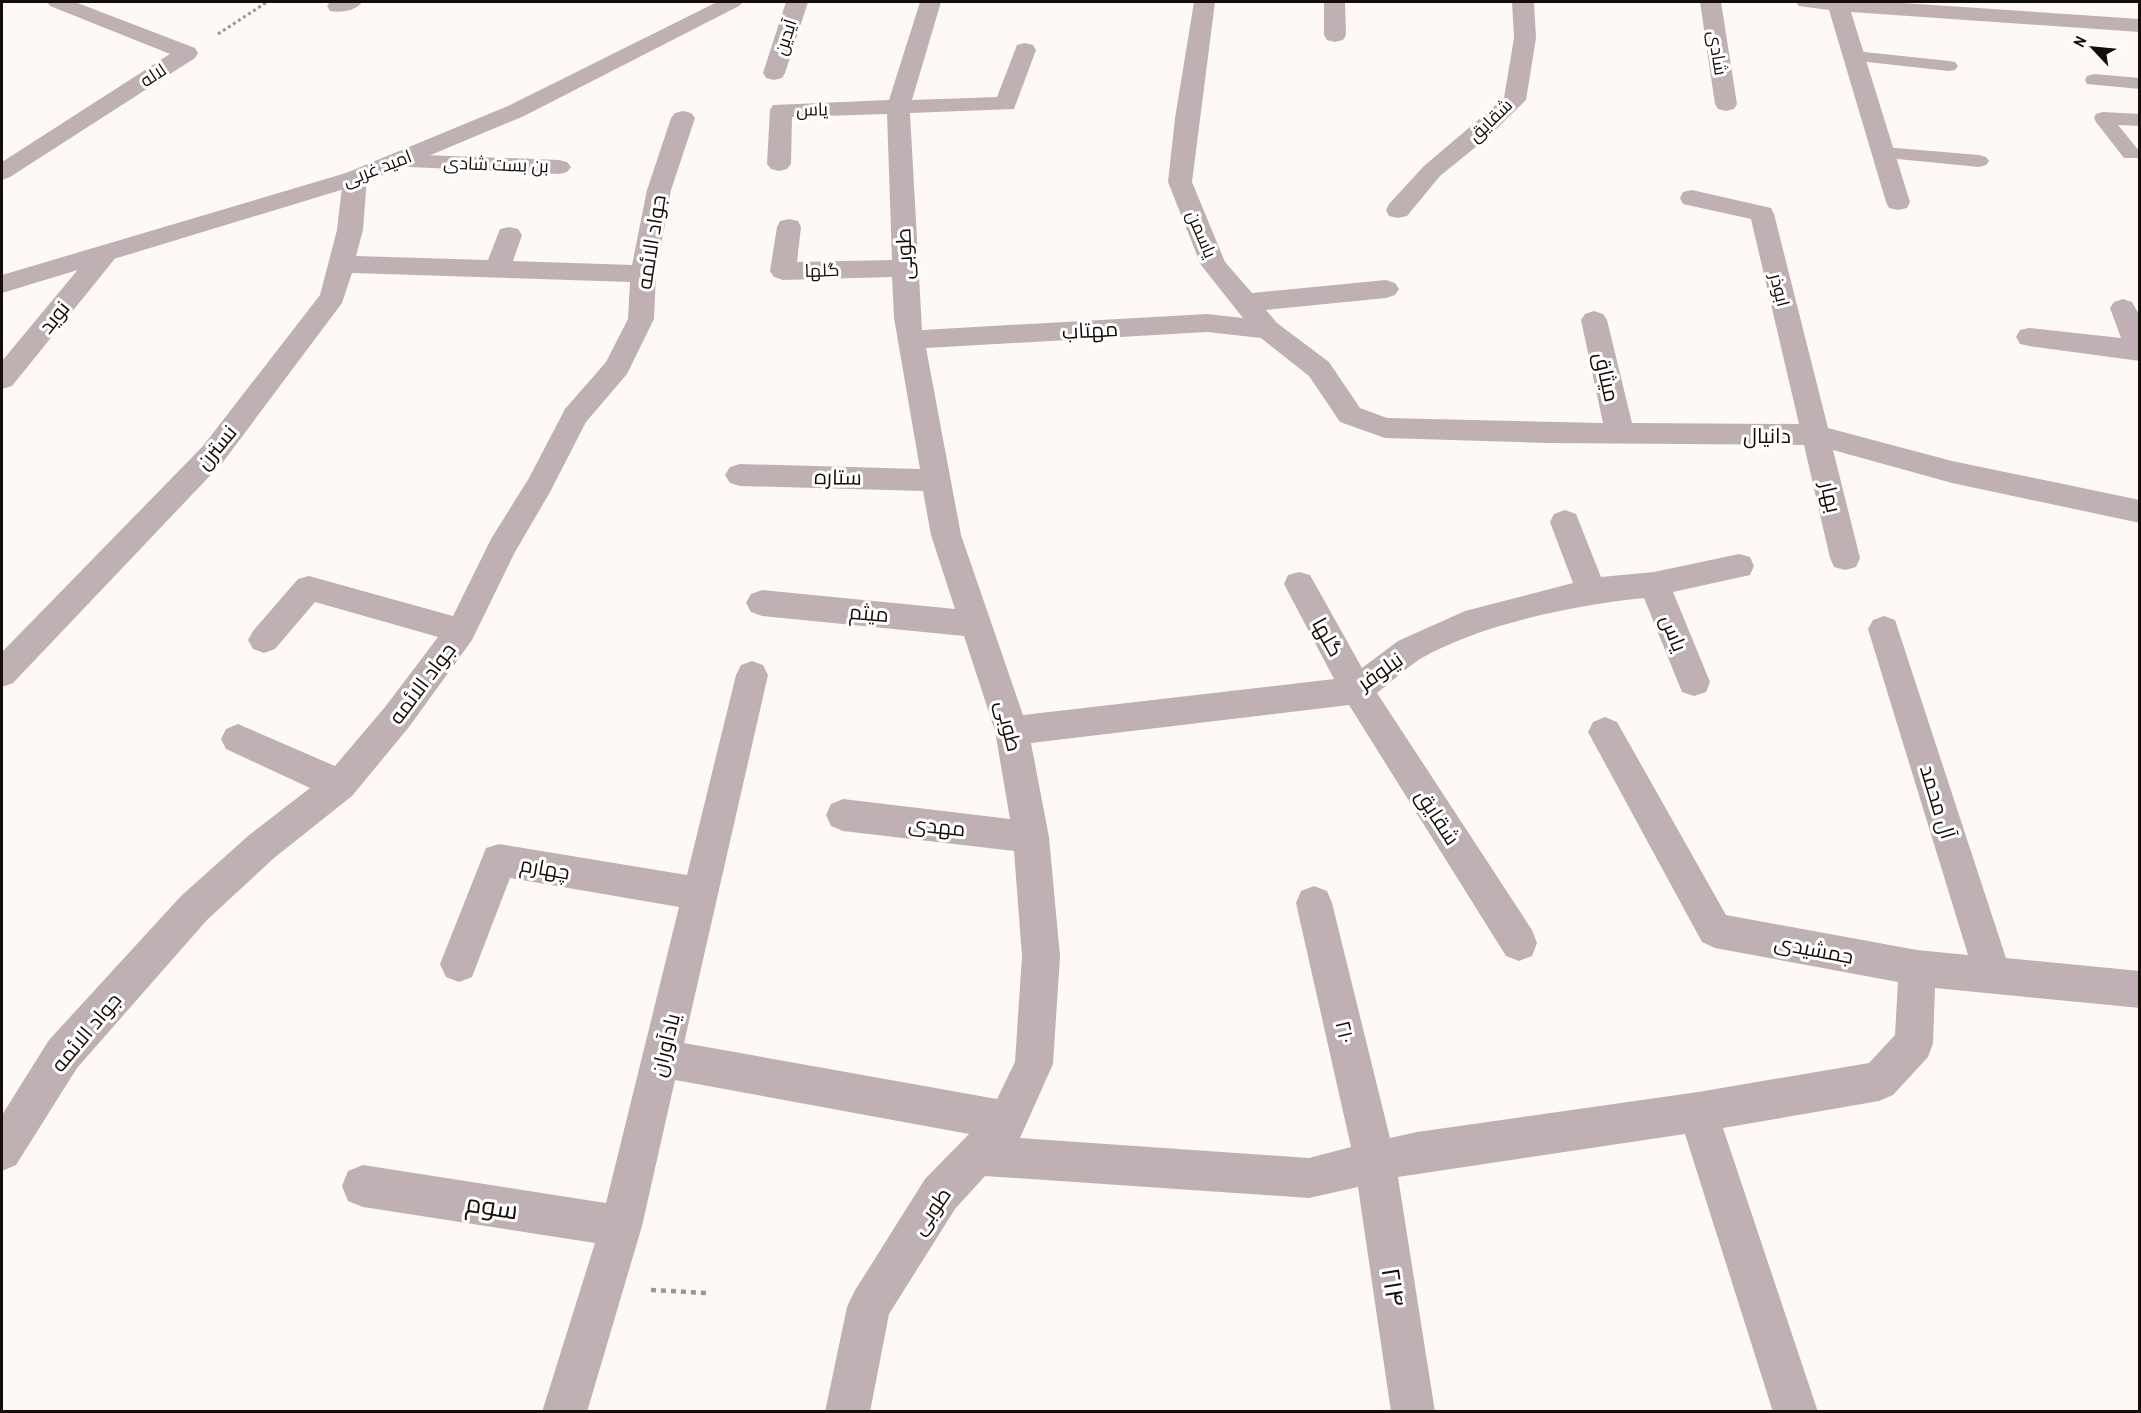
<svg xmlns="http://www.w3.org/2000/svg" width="2141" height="1413" font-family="'Archivo Narrow',Cairo,sans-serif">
<rect width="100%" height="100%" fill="#fef9f5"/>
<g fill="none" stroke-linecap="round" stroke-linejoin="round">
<path stroke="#9c9691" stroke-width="3" stroke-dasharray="3 3" stroke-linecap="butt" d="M 218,34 L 267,2"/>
<path stroke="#9c9691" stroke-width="4.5" stroke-dasharray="5 5" stroke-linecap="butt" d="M 651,1290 L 707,1293"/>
<g fill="#bfb1b3" fill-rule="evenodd">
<path d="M 1855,51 L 1949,61 L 1955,62 L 1958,66 L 1955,70 L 1949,71 L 1849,60 L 1846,56 L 1849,52 Z"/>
<path d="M 2094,74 L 2140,78 L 2140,89 L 2087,84 L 2085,80 L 2087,76 Z"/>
<path d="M 2103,112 L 2140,114 L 2140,126 L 2118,125 L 2140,152 L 2138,158 L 2124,158 L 2096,122 L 2094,118 L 2096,114 Z"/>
<path d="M 1884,147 L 1979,155 L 1986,157 L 1989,161 L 1986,165 L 1979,167 L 1877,157 L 1874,153 L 1877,149 Z"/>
</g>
<g fill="#bfb1b3" fill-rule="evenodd">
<path d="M 47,2 L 75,2 L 195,48 L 198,53 L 195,58 L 10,177 L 2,180 L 2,162 L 170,54 L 50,6 Z"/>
<path d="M 330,2 L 362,2 C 356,11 340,13 330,11 L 327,6 Z"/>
<path d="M 786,2 L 808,2 L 785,73 L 782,78 L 774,80 L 766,78 L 763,73 Z"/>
<path d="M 920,2 L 941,2 L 912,100 L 997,97 L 1017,45 L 1025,43 L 1033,45 L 1036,50 L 1014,109 L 910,113 L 922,330 L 1207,314 L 1243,318 L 1201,265 L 1168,182 L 1175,118 L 1194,2 L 1215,2 L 1192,182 L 1225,262 L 1252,293 L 1386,280 L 1395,283 L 1399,289 L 1395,295 L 1386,298 L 1266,310 L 1277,323 L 1329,362 L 1360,408 L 1387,418 L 1603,423 L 1581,320 L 1585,314 L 1594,311 L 1603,314 L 1607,320 L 1632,423 L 1799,424 L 1751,219 L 1683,204 L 1680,198 L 1683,192 L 1692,190 L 1771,208 L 1774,214 L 1828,428 L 1952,461 L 2140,500 L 2140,523 L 1952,483 L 1833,450 L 1860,558 L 1856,567 L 1845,570 L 1834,567 L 1830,558 L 1804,445 L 1548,443 L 1385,438 L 1340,422 L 1309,376 L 1261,338 L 1207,332 L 926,348 L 961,535 L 1023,715 L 1334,679 L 1284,584 L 1288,575 L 1299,572 L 1310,575 L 1362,668 L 1398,641 L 1465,611 L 1573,583 L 1550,522 L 1554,514 L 1565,510 L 1576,514 L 1601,577 L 1654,572 L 1739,554 L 1750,557 L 1754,566 L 1750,575 L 1673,592 L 1710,682 L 1706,692 L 1694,696 L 1682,692 L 1644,598 C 1575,605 1480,624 1420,659 C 1405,669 1391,682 1377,693 L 1532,930 L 1537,943 L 1532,956 L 1519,961 L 1506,956 L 1349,705 L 1031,743 L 1049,837 L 1060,956 L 1053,1064 L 1020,1138 L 1309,1158 L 1351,1147 L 1296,903 L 1301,891 L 1314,886 L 1327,891 L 1332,903 L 1390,1138 L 1417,1132 L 1698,1092 L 1869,1063 L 1895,1035 L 1898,982 L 1715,948 L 1702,942 L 1588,732 L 1593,722 L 1605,717 L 1617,722 L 1726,915 L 1917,950 L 1968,955 L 1868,629 L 1873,620 L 1884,616 L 1895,620 L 2006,958 L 2140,971 L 2140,1008 L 1935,988 L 1933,1043 L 1928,1057 L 1893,1095 L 1879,1101 L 1723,1128 L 1818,1412 L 1773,1412 L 1685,1134 L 1398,1177 L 1435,1412 L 1391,1412 L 1358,1187 L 1309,1198 L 985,1176 L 955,1209 L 889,1314 L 870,1412 L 825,1412 L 847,1307 L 854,1292 L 925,1179 L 969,1134 L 675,1080 L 642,1226 L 587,1412 L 542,1412 L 595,1243 L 363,1207 L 348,1201 L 342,1186 L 348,1171 L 363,1165 L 606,1203 L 679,907 L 510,878 L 472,977 L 459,982 L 446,977 L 440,964 L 486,848 L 499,844 L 687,875 L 736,675 L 741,665 L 752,661 L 763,665 L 768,675 L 684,1043 L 997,1099 L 1015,1062 L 1022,956 L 1014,851 L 843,831 L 831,826 L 826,815 L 831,804 L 843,799 L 1010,819 L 995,731 L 964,636 L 762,616 L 751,612 L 746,603 L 751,594 L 762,590 L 955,609 L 931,535 L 923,491 L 740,486 L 730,483 L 725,475 L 730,467 L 740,464 L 920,469 L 894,318 L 892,277 L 783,280 L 774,277 L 770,271 L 777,227 L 780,221 L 789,219 L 798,221 L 801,227 L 797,262 L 892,260 L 887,114 L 792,117 L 791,164 L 787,169 L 779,171 L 771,169 L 767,164 L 770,110 L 773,105 L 889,100 Z"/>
<path d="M 1324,2 L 1345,2 L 1346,35 L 1343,40 L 1335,42 L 1327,40 L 1324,35 Z"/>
<path d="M 1512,2 L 1534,2 L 1536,38 L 1526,100 L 1488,137 L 1440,176 L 1407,216 L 1398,218 L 1389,216 L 1386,210 L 1389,204 L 1424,166 L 1504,98 L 1514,38 Z"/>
<path d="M 1700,2 L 1721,2 L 1737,104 L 1734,109 L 1726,111 L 1718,109 L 1715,104 Z"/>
<path d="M 1796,2 L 1888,2 L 2140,19 L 2140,32 L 1851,12 L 1910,202 L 1907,208 L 1898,210 L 1889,208 L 1886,202 L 1829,10 L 1799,6 Z"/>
<path d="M 683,111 L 691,113 L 695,118 L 671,190 L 656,274 L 654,319 L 627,374 L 586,422 L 550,492 L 515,552 L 472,640 L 409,727 L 352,796 L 274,858 L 207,920 L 77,1068 L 16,1165 L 2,1171 L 2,1115 L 49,1040 L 181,896 L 248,836 L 310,788 L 226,749 L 221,739 L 226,729 L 238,724 L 335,766 L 385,707 L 438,637 L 315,602 L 275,649 L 264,653 L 253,649 L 248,640 L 253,631 L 298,579 L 309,576 L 453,616 L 491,539 L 529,478 L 565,409 L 606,362 L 628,319 L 630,282 L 352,273 L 342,303 L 223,462 L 13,683 L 2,687 L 2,652 L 203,446 L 320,295 L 337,230 L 343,178 L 346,173 L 355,170 L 364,173 L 367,178 L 363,230 L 356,256 L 488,260 L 500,229 L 509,227 L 518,229 L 522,235 L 513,261 L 632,265 L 647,190 L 671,118 L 675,113 Z"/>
<path d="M 397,154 L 559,160 L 567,162 L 571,167 L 567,172 L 559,174 L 389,166 L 385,161 L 389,156 Z"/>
<path d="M 104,247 L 113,249 L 117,255 L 113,261 L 12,386 L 2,389 L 2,361 L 95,249 Z"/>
<path d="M 2123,299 L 2132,302 L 2140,316 L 2140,361 L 2029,346 L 2020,344 L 2016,337 L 2020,330 L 2029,328 L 2121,338 L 2110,308 L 2114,302 Z"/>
</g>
<path fill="#bfb1b3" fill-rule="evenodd" d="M 717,2 L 743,2 L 739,6 L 524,116 L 364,183 L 2,293 L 2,275 L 346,173 L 508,106 Z"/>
</g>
<g text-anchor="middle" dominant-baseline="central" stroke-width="6" stroke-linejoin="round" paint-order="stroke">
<g font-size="18" fill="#150d07" stroke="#fff">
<text transform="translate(785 37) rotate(-72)">آیدین</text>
<text transform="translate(1718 53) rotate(81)">شادی</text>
<text transform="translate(153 75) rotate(-33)">لاله</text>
<text transform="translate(812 109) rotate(-1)">یاس</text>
<text transform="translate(1490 120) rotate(-44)">شقایق</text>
<text transform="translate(496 164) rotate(2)">بن بست شادی</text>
<text transform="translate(377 168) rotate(-21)">امید غربی</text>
<text transform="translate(1202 234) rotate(67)">یاسمن</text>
<text transform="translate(822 270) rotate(-2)">گلها</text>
<text transform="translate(1780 290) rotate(76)">ابوذر</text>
</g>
<g font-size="21" fill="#150d07" stroke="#fff">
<text transform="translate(651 242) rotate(-81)">جواد الائمه</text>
<text transform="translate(904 254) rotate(-93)">طوبی</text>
<text transform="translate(54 317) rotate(-51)">نوید</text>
<text transform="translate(1090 330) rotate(-3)">مهتاب</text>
<text transform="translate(1607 377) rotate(77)">میثاق</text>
<text x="1767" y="435">دانیال</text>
<text transform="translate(216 447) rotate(-50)">نسترن</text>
<text transform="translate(838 477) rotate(1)">ستاره</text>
<text transform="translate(1831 497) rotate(77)">بهار</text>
<text transform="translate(869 613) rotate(5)">میثم</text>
<text transform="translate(1674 633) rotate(68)">یاس</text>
<text transform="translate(1328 637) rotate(61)">گلها</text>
<text transform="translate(1380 671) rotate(-35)">نیلوفر</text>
<text transform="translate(422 683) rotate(-53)">جواد الائمه</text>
<text transform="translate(1009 726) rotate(76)">طوبی</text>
<text transform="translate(1938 802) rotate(73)">آل محمد</text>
<text transform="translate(1438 817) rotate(57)">شقایق</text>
<text transform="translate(937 826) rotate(6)">مهدی</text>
<text transform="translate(545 868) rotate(10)">چهارم</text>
<text transform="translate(1814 949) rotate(11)">جمشیدی</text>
<text transform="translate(86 1032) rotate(-50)">جواد الائمه</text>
<text transform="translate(1345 1032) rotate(77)">۲۱۰</text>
<text transform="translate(665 1045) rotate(-76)">یادآوران</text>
<text transform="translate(931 1211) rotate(-55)">طوبی</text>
</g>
<g font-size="26" fill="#150d07" stroke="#fff">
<text transform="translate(492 1206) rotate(9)">سوم</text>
<text transform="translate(1394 1287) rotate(81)">۲۱۴</text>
</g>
</g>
<rect width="2141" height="1413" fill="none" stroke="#150d07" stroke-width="6"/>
<g transform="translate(2093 48) rotate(296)" stroke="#ffffff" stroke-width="4.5" paint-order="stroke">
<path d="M0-4.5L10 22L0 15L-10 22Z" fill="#150d07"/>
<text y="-9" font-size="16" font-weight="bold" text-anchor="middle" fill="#150d07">N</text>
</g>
</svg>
